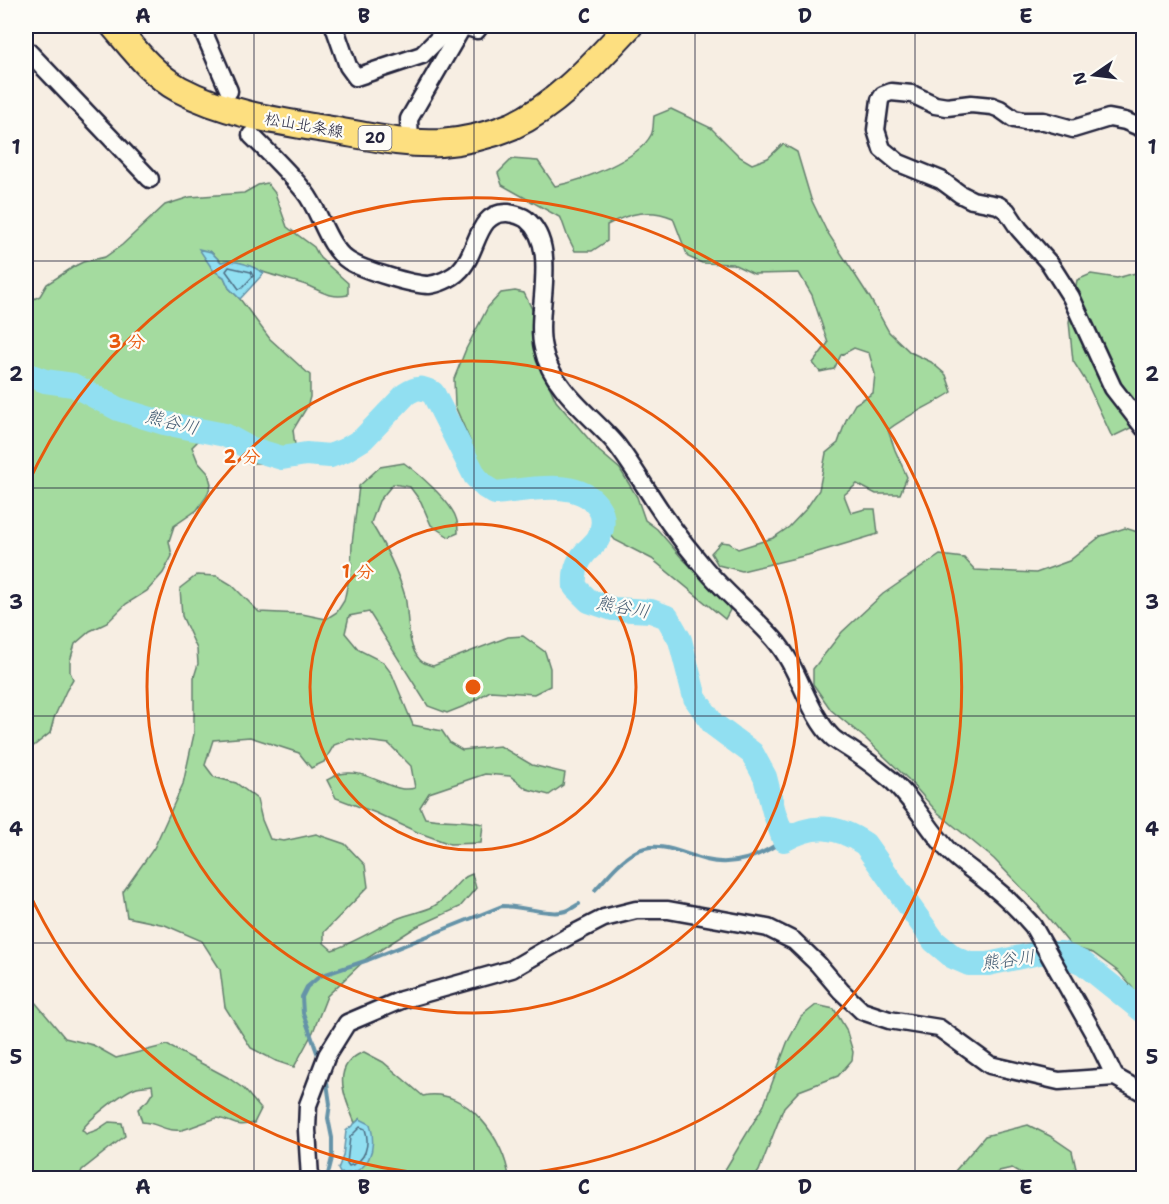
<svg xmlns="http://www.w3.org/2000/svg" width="1169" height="1204" font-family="'Shantell Sans','Klee One',sans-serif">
<rect width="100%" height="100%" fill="#f7eee3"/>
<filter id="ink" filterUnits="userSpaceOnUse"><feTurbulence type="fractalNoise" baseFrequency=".0167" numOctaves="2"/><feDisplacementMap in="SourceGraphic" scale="12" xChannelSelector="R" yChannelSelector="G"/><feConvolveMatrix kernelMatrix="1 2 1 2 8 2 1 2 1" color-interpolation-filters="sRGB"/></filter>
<g filter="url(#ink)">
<g fill="#a4db9f" stroke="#637e6d" stroke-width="1.5">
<path d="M 671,109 L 711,128 L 740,157 L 752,164 L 768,158 L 783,144 L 797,152 L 811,199 L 826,230 L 870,298 L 889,332 L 910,352 L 931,362 L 946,375 L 952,392 C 931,406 908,414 888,430 L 895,450 L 907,477 L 900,494 L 876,494 L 857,484 L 844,495 L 851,513 L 865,509 L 875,509 L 878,534 L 808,555 L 742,571 L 718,565 L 711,553 L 721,542 L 729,543 L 738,549 L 773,538 L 789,527 L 806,509 L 819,490 L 826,453 L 838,443 L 846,420 L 855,404 L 873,393 L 875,374 L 869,353 L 854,348 L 841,355 L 834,369 L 820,372 L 813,363 L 828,343 L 812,295 L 799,273 L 754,274 L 733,264 L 702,263 L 688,257 L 673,218 C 650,208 629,213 607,225 L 607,241 L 592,251 L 575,251 L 567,235 L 561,218 L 502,185 L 498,173 L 512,159 L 538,161 L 555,186 C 581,181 639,159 651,135 C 654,130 653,121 654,116 Z"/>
<path d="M 267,183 L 275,193 L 287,227 L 314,247 L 320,258 L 348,283 L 348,295 C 328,299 321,290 303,284 C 291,280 278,277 266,273 C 250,267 237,259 221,262 L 211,252 L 213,270 L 224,277 L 229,288 L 240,299 L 270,339 L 310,375 L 310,397 L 307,407 L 293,430 L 295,445 L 293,457 L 274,463 L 249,463 C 234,442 214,421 192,447 L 198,462 L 208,473 L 211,484 L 207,496 L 197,510 L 174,526 L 169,541 L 172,556 L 163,573 L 147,591 L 126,604 L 107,623 L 90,631 L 75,644 L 70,661 L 70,672 L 73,679 L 66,691 L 54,718 L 50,733 L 26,752 L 26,303 L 40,296 L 47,284 L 75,266 L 83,262 L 105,257 L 122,245 L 165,205 L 190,197 L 244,193 L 258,185 Z"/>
<path d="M 1143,271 L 1143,422 L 1112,437 L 1087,383 L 1073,361 L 1069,322 L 1077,280 L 1091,274 L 1117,278 Z"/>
<path d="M 515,291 L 524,293 L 532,309 L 532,337 L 541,367 L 556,401 L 599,451 L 620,469 L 637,497 L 645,520 L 657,529 L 681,557 L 723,598 L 730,610 L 725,619 L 652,559 L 615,540 L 593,514 L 576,500 L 541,490 L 501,487 L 484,473 L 455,406 L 454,379 L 466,349 L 488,307 L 501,293 Z"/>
<path d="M 404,463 C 418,473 451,502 456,518 C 458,523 458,528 458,533 L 449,537 L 431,525 L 421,502 L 410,487 L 393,484 L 379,501 L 371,523 C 384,544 398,572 405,596 C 409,614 406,646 420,660 C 423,663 429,665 433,666 L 508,637 L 523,636 L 545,652 L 550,668 L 550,686 L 534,694 L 490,691 L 467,705 L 447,713 L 428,706 L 369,612 L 349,616 L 345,633 L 359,650 L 383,662 L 392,674 L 413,725 L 442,731 L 450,743 L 462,750 L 500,746 L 532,765 L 565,773 L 563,785 L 549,795 L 527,789 L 510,776 L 485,774 L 429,793 L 420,807 L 425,818 C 445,822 463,819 483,824 L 481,843 L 450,844 L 417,832 L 376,813 L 336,798 L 327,780 C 331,778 336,775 340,774 C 368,767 392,795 415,788 L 411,766 L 389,744 L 350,739 L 334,745 L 324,762 L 311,768 L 299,753 L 250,737 L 213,740 L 205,765 L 214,777 L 236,783 L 257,799 L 262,820 L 270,839 L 284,841 L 316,834 L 345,844 L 365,865 L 368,887 L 324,932 L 324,943 L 332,950 C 356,942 376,928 399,918 C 410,913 424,912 434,906 C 451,897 456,879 472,874 L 476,888 L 460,907 L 416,927 L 366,959 L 327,996 L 313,1032 L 294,1067 L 276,1061 L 251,1048 L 225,1007 L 220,969 L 202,941 L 165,925 L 127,917 L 123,892 L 154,848 L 183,784 L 194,734 L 194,677 L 198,664 L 197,649 L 182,616 L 180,588 L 197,575 L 217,576 L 232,585 L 259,612 L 302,614 L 326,619 L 337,612 L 344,601 L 351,569 L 352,544 L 359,486 L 380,467 Z"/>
<path d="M 1125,528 L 1144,534 L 1143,1000 L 1119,972 L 1093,953 L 1072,947 L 1037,904 L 994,859 L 937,812 L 908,779 L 866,739 L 831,710 L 813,684 L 813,669 L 842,632 L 883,594 L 940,555 L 964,558 L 975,570 L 1036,573 L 1069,561 L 1101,536 Z"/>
<path d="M 26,997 L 35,1002 L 65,1038 L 93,1045 L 116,1058 L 167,1045 L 227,1077 L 244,1089 L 261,1109 L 254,1123 C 232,1128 236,1121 217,1118 C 215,1118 191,1128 182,1130 C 164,1132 159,1123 142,1122 L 138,1109 L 148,1100 L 153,1092 L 152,1085 C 147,1086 141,1086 137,1087 C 124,1091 89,1119 82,1130 L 86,1134 L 97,1130 L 109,1122 L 122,1123 L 125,1136 L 82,1170 L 79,1178 L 26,1178 Z"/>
<path d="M 816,1005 L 834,1009 L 846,1029 L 853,1052 L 852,1060 L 838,1076 L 799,1091 L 784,1107 L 759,1171 L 754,1178 L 720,1178 L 764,1105 L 787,1043 L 801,1017 Z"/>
<path d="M 364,1052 L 383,1062 L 423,1096 C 467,1086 505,1141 509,1178 L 344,1178 L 347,1173 L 357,1170 L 360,1119 L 355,1123 C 345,1098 329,1065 364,1052 Z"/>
<path d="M 1028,1125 L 1050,1136 L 1072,1151 L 1077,1173 L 1076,1178 L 1024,1178 L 1024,1175 L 1012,1168 L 999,1171 L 991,1178 L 949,1178 L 985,1136 Z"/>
</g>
<g fill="#91dff1" stroke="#6593a8" stroke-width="1.5">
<path d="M 199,249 L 211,252 L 221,262 C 235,259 251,265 264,273 L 240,299 L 229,288 L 224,277 L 213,270 Z"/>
<path d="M 360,1119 L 370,1124 C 377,1147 370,1176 340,1173 L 338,1169 L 343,1156 L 346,1131 Z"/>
</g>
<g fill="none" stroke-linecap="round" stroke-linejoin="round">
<g stroke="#4e6e84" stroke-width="1.5">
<path d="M 229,267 L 251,272 L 253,276 L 242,288 L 239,289 L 226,271 Z"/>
<path d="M 360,1127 L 365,1129 C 370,1144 366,1162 349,1166 L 347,1163 L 350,1137 Z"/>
</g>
<g stroke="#6593a8" stroke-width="4">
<path d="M 595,890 C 607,877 619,861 635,852 C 659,839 682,854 706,860 C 735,867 760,856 784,840"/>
<path d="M 319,1058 L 303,1013 L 302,997 L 307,987 L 320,976 L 368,960 L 502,906 C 521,906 551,916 566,911 C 570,910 575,906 579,904"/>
<path d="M 326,1076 L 330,1104 L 328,1118 L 332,1138 L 332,1158 L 327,1178"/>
</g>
<path stroke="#91dff1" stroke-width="24" d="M 26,374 L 45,381 L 73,385 L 118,409 L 164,423 L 225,435 L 249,448 L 282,458 L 306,454 L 330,456 L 345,450 L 363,439 L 406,394 C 417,387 421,387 433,393 L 475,476 L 485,487 L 495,493 C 524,491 580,476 599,508 C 605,517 603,530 598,539 C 595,544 589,548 585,553 C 576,563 574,573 575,587 L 589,601 L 613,609 L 651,611 L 667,617 L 680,640 L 695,698 L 713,724 L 752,753 L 765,777 L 774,812 L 784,840 C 813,823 837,825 865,844 L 934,941 L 953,957 L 969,964 L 988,964 L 1039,953 L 1061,953 L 1083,963 L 1144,1012"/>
<g stroke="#22223b" stroke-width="21">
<g id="street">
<path d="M 201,26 L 229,91"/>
<path d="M 334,26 L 348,66 L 356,77 L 422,55 L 451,26"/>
<path d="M 464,26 L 477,30 L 480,26"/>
<path d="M 26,49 L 150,179"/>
<path d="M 1144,129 L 1125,121 L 1109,118 L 1073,129 L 1044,121 L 1024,121 L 1014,119 L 1000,109 L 992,106 L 971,104 L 947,107 L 935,105 L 912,94 L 891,92 L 883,95 L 880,100 L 876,130 L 882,149 L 899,163 L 941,180 L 960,194 L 972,200 L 998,205 L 1007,211 L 1019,229 L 1050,264 L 1071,297 L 1113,388 L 1144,428"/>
<path d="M 251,135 C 269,153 288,171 304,191 C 321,211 326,246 349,261 C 363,270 413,285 429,285 C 438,284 452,278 458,272 C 479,254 475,211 508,213 C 515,214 520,215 526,219 C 561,247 534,310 543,348 C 546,363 554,377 563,388 C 579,409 600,425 616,444 C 636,470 651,498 670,524 C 680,538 691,552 702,565 C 724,592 751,613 774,639 C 799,667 808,714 833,738 C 839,743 847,747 854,752 C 866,760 879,770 890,779 C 913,799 927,827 947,849 C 960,863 977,873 992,886 C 1007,898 1020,911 1033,926 L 1094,1034 L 1115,1077"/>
<path d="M 410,142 L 409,119 L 463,26"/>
<path d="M 310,1178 L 307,1130 L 308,1105 L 327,1055 L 347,1023 L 401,1000 L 512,969 L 569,936 L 604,918 L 636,910 L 668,910 L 768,928 L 794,941 L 818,964 L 841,991 L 862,1011 L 889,1020 L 939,1028 L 990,1065 L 1059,1081 L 1115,1077 L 1144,1093"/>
</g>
</g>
<g stroke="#22223b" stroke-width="30">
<path id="primary" d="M 114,26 C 133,48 152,74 179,89 C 228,115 283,122 337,131 C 371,137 406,145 441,143 C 465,141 490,135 512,126 C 559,104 595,62 629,26"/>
</g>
<use href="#street" stroke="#fdfcf7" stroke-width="16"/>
<use href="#primary" stroke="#fddf80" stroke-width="26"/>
</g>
</g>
<path fill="none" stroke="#22223b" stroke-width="1.5" stroke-opacity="0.55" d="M 254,26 L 254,1178M 474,26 L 474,1178M 695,26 L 695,1178M 915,26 L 915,1178M 26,261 L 1144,261M 26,488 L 1144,488M 26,716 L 1144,716M 26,943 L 1144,943"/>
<g fill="none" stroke="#e8590c" stroke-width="3">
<circle cx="473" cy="687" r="163"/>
<circle cx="473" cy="687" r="326"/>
<path d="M26 488A489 489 0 1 1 26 886"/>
</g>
<g text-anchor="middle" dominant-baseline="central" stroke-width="4.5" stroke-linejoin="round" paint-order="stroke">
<rect fill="#fdfcf7" stroke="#646373" stroke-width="1.5" x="358.5" y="126" width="33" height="24" rx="4.5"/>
<g font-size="15" font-weight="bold" fill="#22223b">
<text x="375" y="138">20</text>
</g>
<g font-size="16" fill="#22223b" stroke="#fdfcf7">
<text transform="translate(304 125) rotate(10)">松山北条線</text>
</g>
<g font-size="18" font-style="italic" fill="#435b72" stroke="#fdfcf7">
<text transform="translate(172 422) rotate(14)">熊谷川</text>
<text transform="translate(623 607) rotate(11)">熊谷川</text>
<text transform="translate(1008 960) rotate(-7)">熊谷川</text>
</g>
</g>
<circle cx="473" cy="687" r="9" fill="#e8590c" stroke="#fdfcf7" stroke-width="3"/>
<g font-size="18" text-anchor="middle" font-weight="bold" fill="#e8590c" stroke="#fdfcf7" stroke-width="4.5" stroke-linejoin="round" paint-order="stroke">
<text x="127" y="348">3 分</text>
<text x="242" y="463">2 分</text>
<text x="358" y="578">1 分</text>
</g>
<rect width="1169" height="1204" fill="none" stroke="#fdfcf7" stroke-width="66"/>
<g transform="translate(1094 75) rotate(256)" stroke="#fdfcf7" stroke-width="4.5" paint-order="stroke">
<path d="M0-4.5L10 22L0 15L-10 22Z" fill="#22223b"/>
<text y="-9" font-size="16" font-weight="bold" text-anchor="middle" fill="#22223b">N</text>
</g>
<rect x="33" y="33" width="1103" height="1138" fill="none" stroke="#22223b" stroke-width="2"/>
<g font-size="20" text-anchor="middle" font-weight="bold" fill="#22223b">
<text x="143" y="23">A</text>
<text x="364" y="23">B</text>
<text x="584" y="23">C</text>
<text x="805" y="23">D</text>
<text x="1026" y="23">E</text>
<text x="16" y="154">1</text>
<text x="1152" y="154">1</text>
<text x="16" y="381">2</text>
<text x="1152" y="381">2</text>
<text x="16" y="609">3</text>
<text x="1152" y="609">3</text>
<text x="16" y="836">4</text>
<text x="1152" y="836">4</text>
<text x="16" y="1064">5</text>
<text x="1152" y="1064">5</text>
<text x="143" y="1194">A</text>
<text x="364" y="1194">B</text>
<text x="584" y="1194">C</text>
<text x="805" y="1194">D</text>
<text x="1026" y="1194">E</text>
</g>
</svg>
